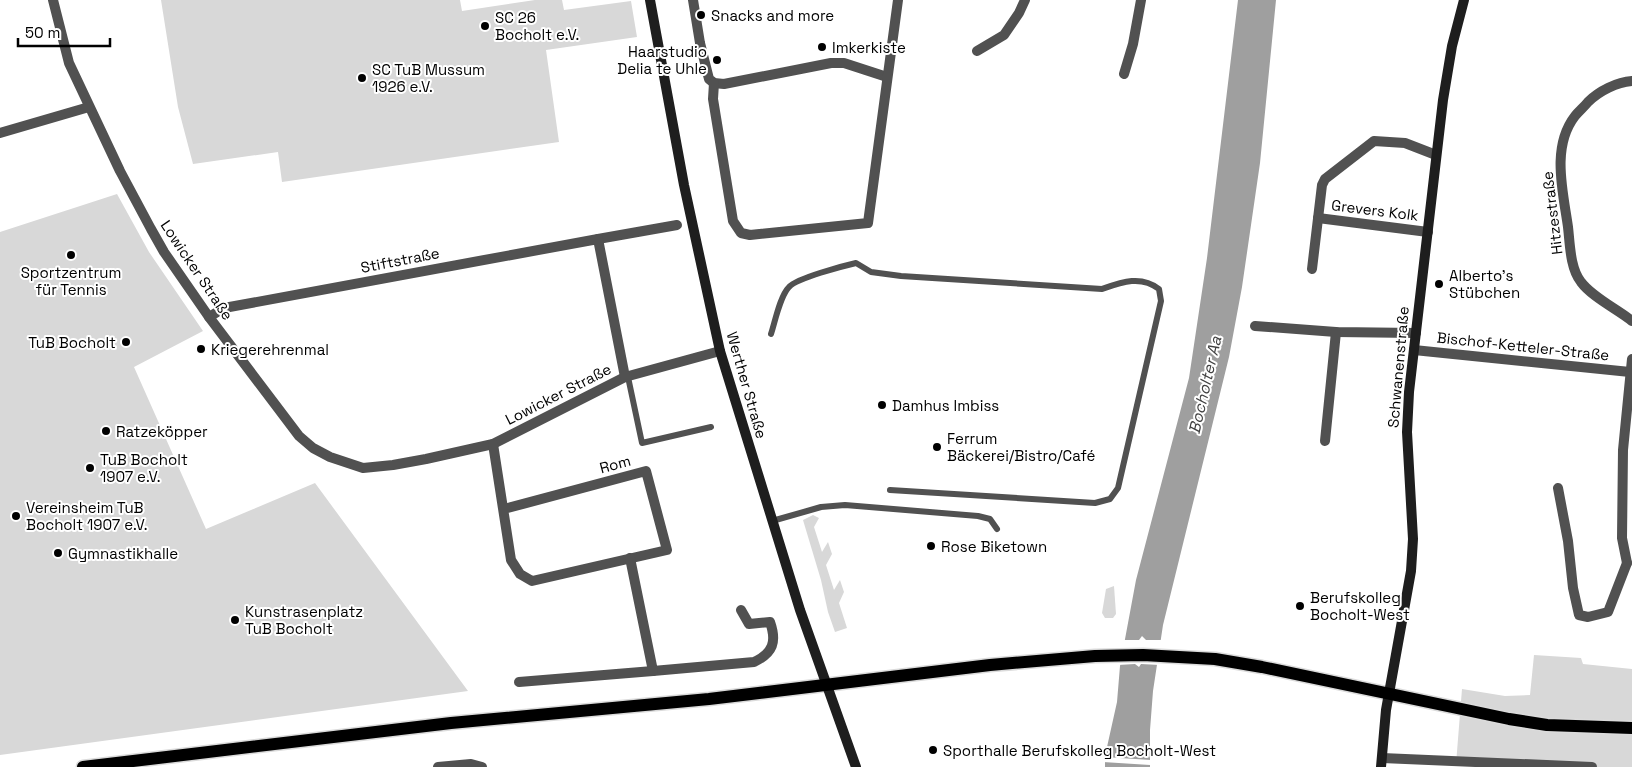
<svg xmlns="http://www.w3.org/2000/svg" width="1632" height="767" font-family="'Space Grotesk',sans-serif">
<rect width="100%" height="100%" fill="#fff"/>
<g fill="#d8d8d8">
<path d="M 161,0 L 460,0 L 462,11 L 535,0 L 562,0 L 564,10 L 631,1 L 637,37 L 546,50 L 559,142 L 282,182 L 278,152 L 193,164 L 178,107 Z"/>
<path d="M 117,194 L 149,252 L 203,331 L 134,367 L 206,529 L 315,483 L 468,691 L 0,755 L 0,232 Z"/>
<path d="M 813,515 L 819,518 L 814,527 L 822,552 L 828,542 L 832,554 L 826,565 L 834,590 L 840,580 L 844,592 L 839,603 L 847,628 L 835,632 L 828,612 L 821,580 L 803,520 Z"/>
<path d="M 1114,586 L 1116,614 L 1113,618 L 1105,618 L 1102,613 L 1106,589 Z"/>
<path d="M 1534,655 L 1581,658 L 1583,664 L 1632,669 L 1632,767 L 1497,767 L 1456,764 L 1462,689 L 1505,696 L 1530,695 Z"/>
</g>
<path fill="#9f9f9f" d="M 1238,0 L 1276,0 L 1260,163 L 1242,287 L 1229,357 L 1163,625 L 1153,691 L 1150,730 L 1150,767 L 1105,767 L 1105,756 L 1117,702 L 1120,666 L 1136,580 L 1189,378 L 1207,258 Z"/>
<g fill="#fff">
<path d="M 1142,636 L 1146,640 L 1163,640 L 1160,665 L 1141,664 L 1139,667 L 1135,664 L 1118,665 L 1122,640 L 1139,640 Z"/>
<path d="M 1104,757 L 1151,760 L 1150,765 L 1103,762 Z"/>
</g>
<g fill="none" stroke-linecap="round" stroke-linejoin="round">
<g stroke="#dbdbdb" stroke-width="15">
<path id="primary" d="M 83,767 L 451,723 L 709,699 L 990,665 L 1095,656 L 1143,655 L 1215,659 L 1262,667 L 1509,719 L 1547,725 L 1632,728"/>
</g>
<g stroke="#515151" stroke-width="6">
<path d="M 771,334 C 775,322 780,296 789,287 C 797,278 843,266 856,263 L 871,272 L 901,276 L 1102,289 C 1122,282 1141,275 1159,289 L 1161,301 L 1118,488 L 1110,499 L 1095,503 L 890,490"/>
<path d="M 628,377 L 642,443 L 711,427"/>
<path d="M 772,521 L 821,507 L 845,505 L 978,516 L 990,519 L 997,529"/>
</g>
<g stroke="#515151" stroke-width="10">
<path d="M 53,0 L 69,63 L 120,171 L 151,229 L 164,252 L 209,317 L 299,436 L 313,448 L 330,457 L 363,468 L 393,465 L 426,459 L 493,444 L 625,377 L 720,351"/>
<path d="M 693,0 L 700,43 L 709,79 L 714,83 L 724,84 L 831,63 L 844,63 L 887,77"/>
<path d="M 977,51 L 1004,35 L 1019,13 L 1025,0"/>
<path d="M 1124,74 L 1133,44 L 1141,0"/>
<path d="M 1632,81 C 1617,82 1599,91 1588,102 C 1584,107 1579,111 1575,116 C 1551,147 1563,191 1568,227 C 1570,244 1570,268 1581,282 C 1592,297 1617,309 1632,321"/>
<path d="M 714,83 L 713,99 L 733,221 L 741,233 L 750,235 L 868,223 L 898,0"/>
<path d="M 0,133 L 89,107"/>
<path d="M 1318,218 L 1428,232"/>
<path d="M 598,239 L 677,225"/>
<path d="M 1312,269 L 1322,185 L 1325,179 L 1374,141 L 1405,143 L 1436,155"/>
<path d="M 209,317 L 224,308 L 598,239 L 625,377"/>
<path d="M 1255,326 L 1336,332 L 1416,333"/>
<path d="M 1414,350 L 1630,372"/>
<path d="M 1325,441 L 1336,332"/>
<path d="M 493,444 L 511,560 L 520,574 L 532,581 L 667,550 L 646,471 L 504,509"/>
<path d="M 1558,488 L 1568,541 L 1573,588 L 1579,615 L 1588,617 L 1608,612 L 1627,563"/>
<path d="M 630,558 L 653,671 L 754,662 C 773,653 777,642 770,622 L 749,624 L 741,610"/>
<path d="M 1627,563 L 1622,538 L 1623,450 L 1632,359"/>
<path d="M 519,682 L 653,671"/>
<path d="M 1382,758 L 1592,767"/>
<path d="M 438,767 L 471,764 L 482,767"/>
</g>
<g stroke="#1e1e1e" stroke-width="10">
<path d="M 650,0 L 684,185 L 720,351 L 800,610 L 856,767"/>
<path d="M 1381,767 L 1386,710 L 1411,571 L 1413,539 L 1407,432 L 1409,392 L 1443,100 L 1452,46 L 1464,0"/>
</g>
<use href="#primary" stroke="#000" stroke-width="12"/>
</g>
<g fill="#000" stroke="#fff" stroke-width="2">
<circle cx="701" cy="15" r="5"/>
<circle cx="485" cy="26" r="5"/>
<circle cx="822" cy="47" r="5"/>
<circle cx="717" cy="60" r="5"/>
<circle cx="362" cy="78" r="5"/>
<circle cx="71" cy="255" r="5"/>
<circle cx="1439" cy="284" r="5"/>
<circle cx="126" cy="342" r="5"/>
<circle cx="201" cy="349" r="5"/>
<circle cx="882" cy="405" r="5"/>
<circle cx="106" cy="431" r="5"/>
<circle cx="937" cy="447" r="5"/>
<circle cx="90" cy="468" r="5"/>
<circle cx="16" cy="516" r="5"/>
<circle cx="931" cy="546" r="5"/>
<circle cx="58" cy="553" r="5"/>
<circle cx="1300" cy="606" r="5"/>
<circle cx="235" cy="620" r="5"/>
<circle cx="933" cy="750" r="5"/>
</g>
<g text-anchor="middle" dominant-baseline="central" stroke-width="4" stroke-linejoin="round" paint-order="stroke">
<g font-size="15" fill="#000" stroke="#fff" text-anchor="start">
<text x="711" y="15">Snacks and more</text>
<text x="495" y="17">SC 26<tspan x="495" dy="17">Bocholt e.V.</tspan></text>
<text x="832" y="47">Imkerkiste</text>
<text x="707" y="51" text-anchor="end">Haarstudio<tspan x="707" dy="17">Delia te Uhle</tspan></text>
<text x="372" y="69">SC TuB Mussum<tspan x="372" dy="17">1926 e.V.</tspan></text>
<text x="71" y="272" text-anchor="middle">Sportzentrum<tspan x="71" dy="17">für Tennis</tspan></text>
<text x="1449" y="275">Alberto's<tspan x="1449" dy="17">Stübchen</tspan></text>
<text x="116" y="342" text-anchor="end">TuB Bocholt</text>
<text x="211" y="349">Kriegerehrenmal</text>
<text x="892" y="405">Damhus Imbiss</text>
<text x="116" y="431">Ratzeköpper</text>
<text x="947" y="438">Ferrum<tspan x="947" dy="17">Bäckerei/Bistro/Café</tspan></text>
<text x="100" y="459">TuB Bocholt<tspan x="100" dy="17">1907 e.V.</tspan></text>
<text x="26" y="507">Vereinsheim TuB<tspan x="26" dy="17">Bocholt 1907 e.V.</tspan></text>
<text x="941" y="546">Rose Biketown</text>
<text x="68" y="553">Gymnastikhalle</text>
<text x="1310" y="597">Berufskolleg<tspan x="1310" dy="17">Bocholt-West</tspan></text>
<text x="245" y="611">Kunstrasenplatz<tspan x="245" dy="17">TuB Bocholt</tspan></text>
<text x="943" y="750">Sporthalle Berufskolleg Bocholt-West</text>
</g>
<g font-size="15" fill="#000" stroke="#fff">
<text transform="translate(1375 210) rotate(7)">Grevers Kolk</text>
<text transform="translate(1552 213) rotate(-97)">Hitzestraße</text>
<text transform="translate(400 260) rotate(-11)">Stiftstraße</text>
<text transform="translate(197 270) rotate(56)">Lowicker Straße</text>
<text transform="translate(1523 346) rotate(6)">Bischof-Ketteler-Straße</text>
<text transform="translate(1398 367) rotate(-85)">Schwanenstraße</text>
<text transform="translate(747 385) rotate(74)">Werther Straße</text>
<text transform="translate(558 394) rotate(-27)">Lowicker Straße</text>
<text transform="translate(615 464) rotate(-15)">Rom</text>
</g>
<g font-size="16" font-style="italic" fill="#404040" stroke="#fff">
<text transform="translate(1205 385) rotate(-77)">Bocholter Aa</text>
</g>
</g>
<path d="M18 38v8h92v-8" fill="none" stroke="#000000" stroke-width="2.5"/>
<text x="25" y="38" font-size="15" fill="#000000" stroke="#ffffff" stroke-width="4" paint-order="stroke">50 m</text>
</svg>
